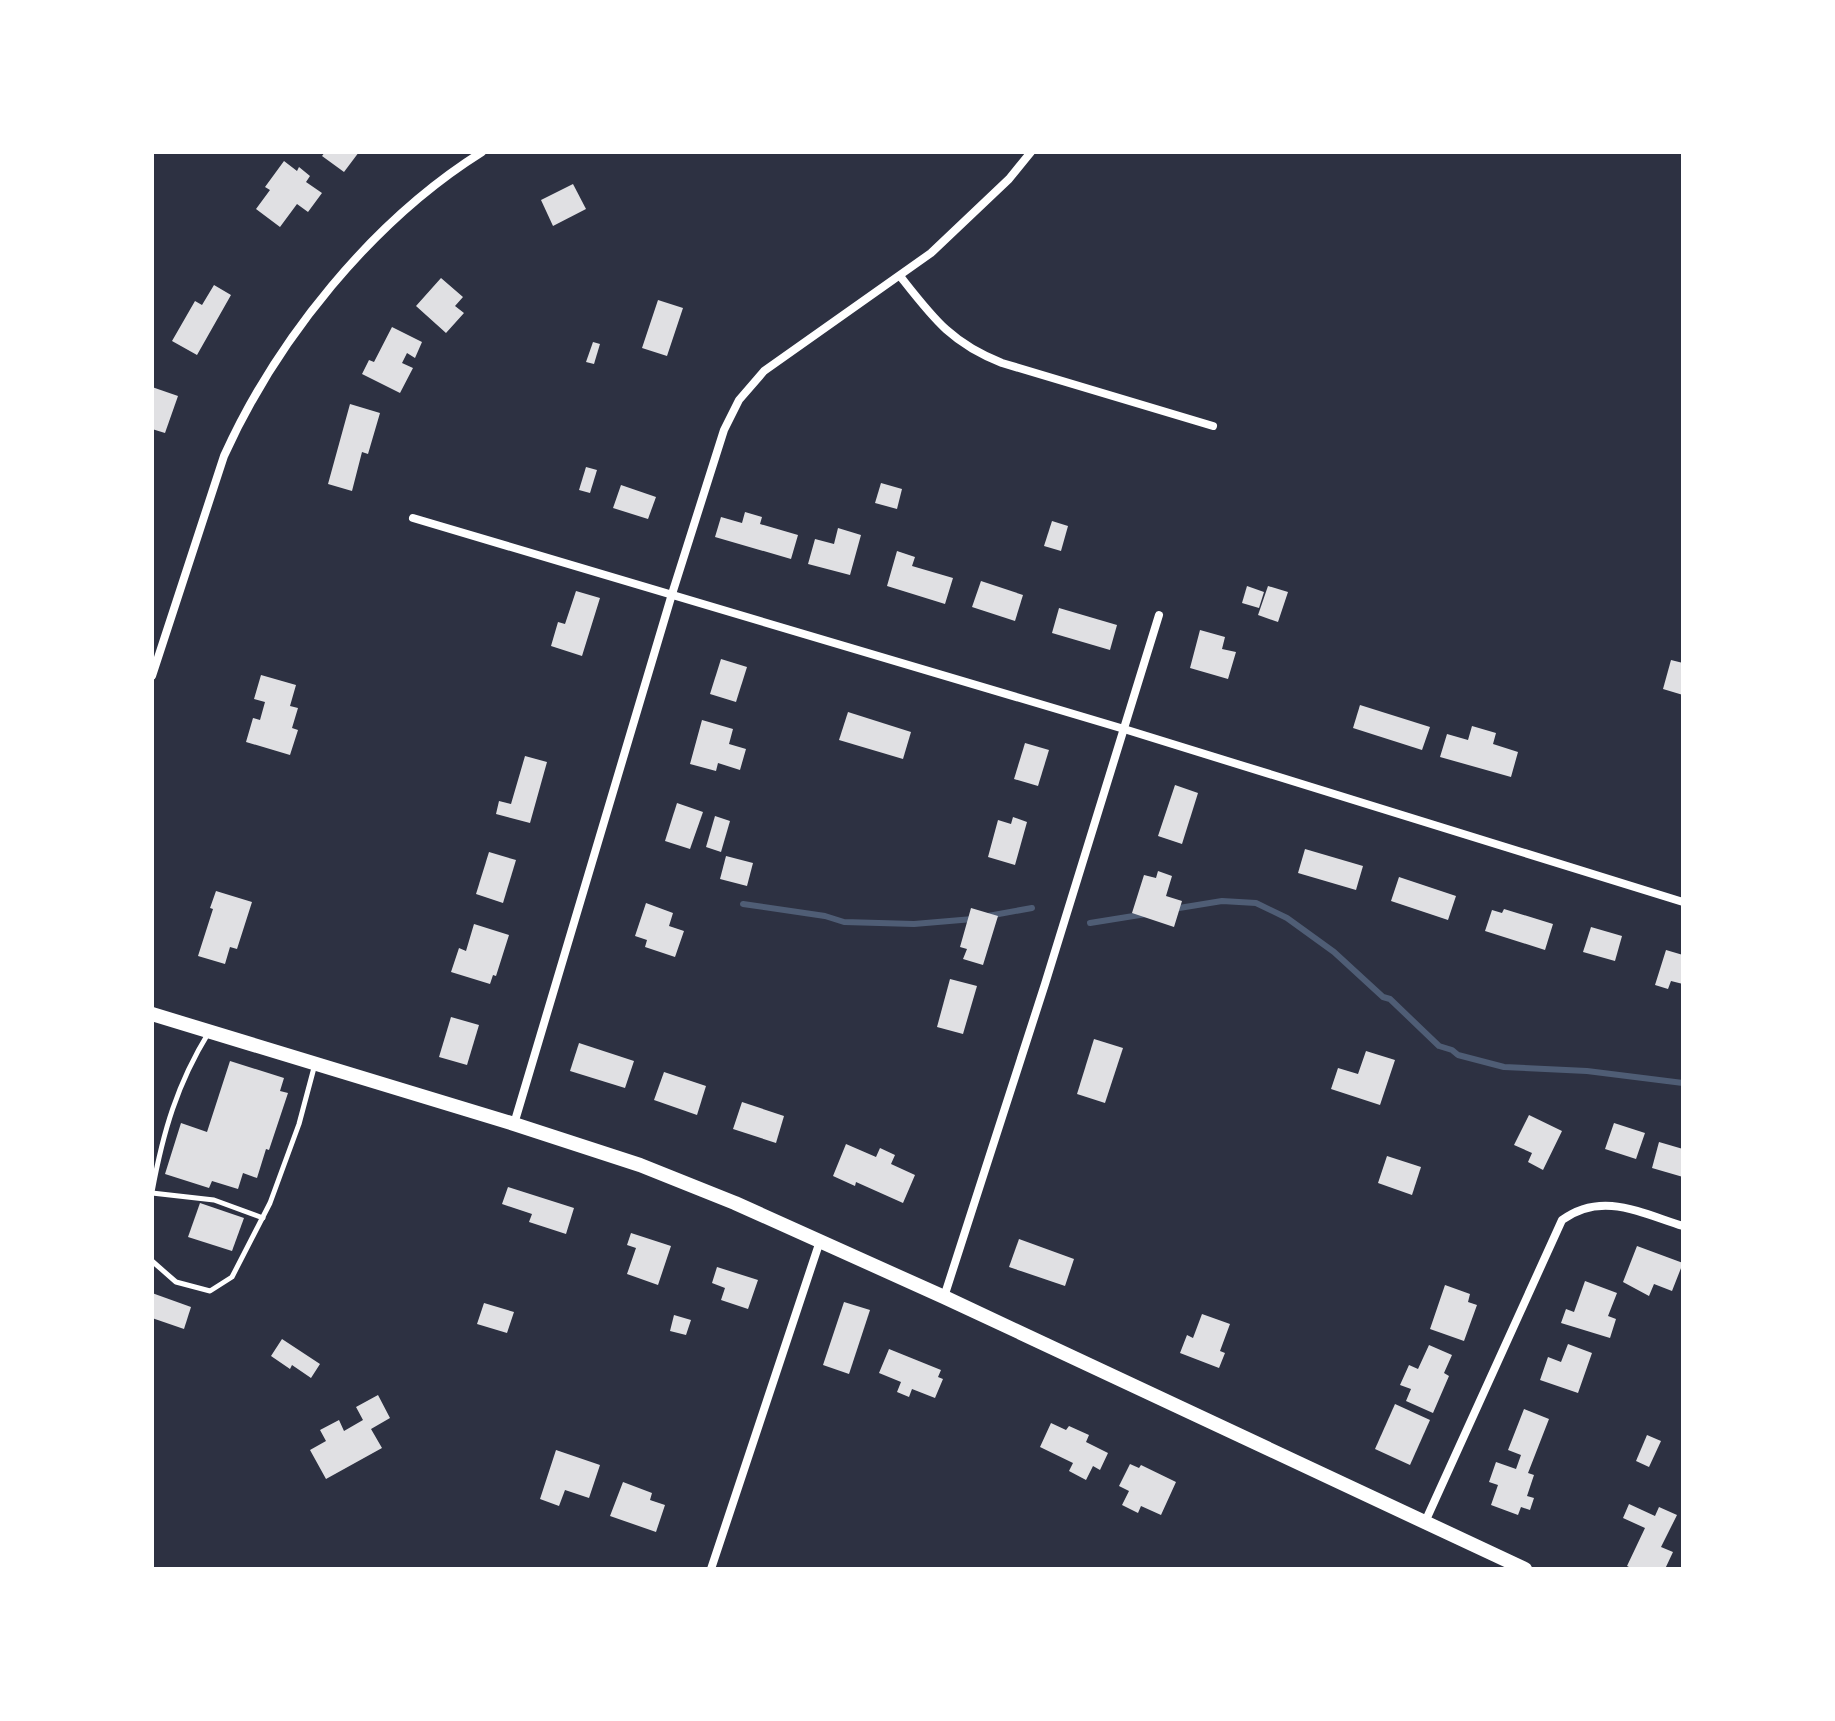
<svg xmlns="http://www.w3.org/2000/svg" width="1835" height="1721" font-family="Spectral,serif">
<rect width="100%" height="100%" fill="#2d3142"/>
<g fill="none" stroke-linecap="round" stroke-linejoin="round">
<g stroke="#4f5d75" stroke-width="6">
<path d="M 743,904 L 825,916 L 844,922 L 914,924 L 973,919"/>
<path d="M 1173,909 L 1222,901 L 1256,903 L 1287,918 L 1334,952 L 1383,997 L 1390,999 L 1439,1046 L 1452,1050 L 1458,1055 L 1504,1067 L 1587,1071 L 1683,1083"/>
<path d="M 988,916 L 1032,908"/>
<path d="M 1090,923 L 1146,914"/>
</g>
</g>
<g fill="#e0e0e3">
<path d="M 325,152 L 359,152 L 344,172 L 322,156 Z"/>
<path d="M 284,161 L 297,171 L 299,167 L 310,176 L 306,182 L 322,193 L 308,212 L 297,204 L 280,227 L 256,209 L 270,190 L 265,187 Z"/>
<path d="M 573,184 L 586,209 L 553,226 L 541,200 Z"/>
<path d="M 441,278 L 463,297 L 455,306 L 464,313 L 446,333 L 416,306 Z"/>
<path d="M 214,285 L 231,295 L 197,355 L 172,341 L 195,301 L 202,305 Z"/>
<path d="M 658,300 L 683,308 L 667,356 L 642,348 Z"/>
<path d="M 392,327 L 422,342 L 415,358 L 407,353 L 402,363 L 413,368 L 400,393 L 362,374 L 369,360 L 374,362 Z"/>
<path d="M 593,342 L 600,344 L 594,364 L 586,362 Z"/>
<path d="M 152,387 L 178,396 L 165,433 L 152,429 Z"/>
<path d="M 350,404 L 380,413 L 368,454 L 362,452 L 352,491 L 328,484 Z"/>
<path d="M 586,467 L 597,470 L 590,493 L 579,490 Z"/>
<path d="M 881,483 L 902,489 L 897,509 L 875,503 Z"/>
<path d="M 621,485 L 656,497 L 648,519 L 613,508 Z"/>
<path d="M 745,512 L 762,517 L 760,524 L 798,535 L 791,559 L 715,537 L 721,517 L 742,523 Z"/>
<path d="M 1052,521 L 1068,526 L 1061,551 L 1044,546 Z"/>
<path d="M 838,528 L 861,535 L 850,575 L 808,564 L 815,539 L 834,544 Z"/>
<path d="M 897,551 L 915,557 L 912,566 L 953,578 L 945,604 L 887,586 Z"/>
<path d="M 981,581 L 1023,595 L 1015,621 L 972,607 Z"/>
<path d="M 1247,586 L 1264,592 L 1259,608 L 1242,603 Z"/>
<path d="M 1268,586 L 1288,592 L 1278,622 L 1258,615 Z"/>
<path d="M 576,591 L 600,598 L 582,656 L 551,646 L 558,622 L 565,624 Z"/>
<path d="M 1059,608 L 1117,625 L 1110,650 L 1052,633 Z"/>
<path d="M 1200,630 L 1225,637 L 1222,649 L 1236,652 L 1228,679 L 1190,668 Z"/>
<path d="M 721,659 L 747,667 L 736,702 L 710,694 Z"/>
<path d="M 1671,660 L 1683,663 L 1683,695 L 1663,689 Z"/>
<path d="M 261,675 L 296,685 L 290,706 L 298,708 L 292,728 L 298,730 L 290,755 L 246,742 L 253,718 L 260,720 L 265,702 L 254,699 Z"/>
<path d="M 1360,705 L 1430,727 L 1422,750 L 1353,728 Z"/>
<path d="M 848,712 L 911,732 L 903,759 L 839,740 Z"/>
<path d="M 702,720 L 733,729 L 729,744 L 746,749 L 740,770 L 718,763 L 716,771 L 690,764 Z"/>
<path d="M 1472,726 L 1496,733 L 1493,744 L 1518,752 L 1511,777 L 1440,757 L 1447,734 L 1468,740 Z"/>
<path d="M 1025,743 L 1049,750 L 1038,786 L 1014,779 Z"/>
<path d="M 525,756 L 547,762 L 530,823 L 496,814 L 499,801 L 511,804 Z"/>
<path d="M 1175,785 L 1198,793 L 1182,844 L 1158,836 Z"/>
<path d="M 677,803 L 703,812 L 690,849 L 665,841 Z"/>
<path d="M 715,816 L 730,821 L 721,852 L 706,847 Z"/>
<path d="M 1013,817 L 1027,822 L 1015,865 L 988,857 L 998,820 L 1011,824 Z"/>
<path d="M 1305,849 L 1363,866 L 1356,890 L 1298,873 Z"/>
<path d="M 489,852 L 516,860 L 503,903 L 476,894 Z"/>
<path d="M 726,856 L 753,863 L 747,886 L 720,879 Z"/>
<path d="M 1158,871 L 1172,876 L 1166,896 L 1182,901 L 1174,927 L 1132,913 L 1144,875 L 1156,878 Z"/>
<path d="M 1399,877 L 1456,896 L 1448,920 L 1391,901 Z"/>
<path d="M 216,891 L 252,902 L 237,949 L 230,947 L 225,964 L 198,956 L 213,909 L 210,908 Z"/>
<path d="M 646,903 L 673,913 L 669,926 L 684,931 L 675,957 L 645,947 L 647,940 L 635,936 Z"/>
<path d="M 971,908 L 998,916 L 983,965 L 963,959 L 967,949 L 960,947 Z"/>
<path d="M 1504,909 L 1553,924 L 1545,950 L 1485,931 L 1492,910 L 1502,913 Z"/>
<path d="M 474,924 L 509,935 L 496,976 L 493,975 L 490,984 L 451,972 L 459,948 L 466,951 Z"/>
<path d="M 1591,927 L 1622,936 L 1615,961 L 1583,952 Z"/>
<path d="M 1666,950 L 1683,955 L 1683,984 L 1671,981 L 1668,989 L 1655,985 Z"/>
<path d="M 950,979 L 977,986 L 963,1034 L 937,1027 Z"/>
<path d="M 451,1017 L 479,1025 L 467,1065 L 439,1057 Z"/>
<path d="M 1094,1039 L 1123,1048 L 1105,1103 L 1077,1094 Z"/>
<path d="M 579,1043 L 634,1061 L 625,1088 L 570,1071 Z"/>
<path d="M 1366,1051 L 1395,1060 L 1380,1105 L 1331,1089 L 1338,1068 L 1358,1074 Z"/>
<path d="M 230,1061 L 284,1078 L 280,1091 L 288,1093 L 269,1150 L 266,1149 L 257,1178 L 243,1173 L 238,1189 L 212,1181 L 209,1188 L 165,1174 L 181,1123 L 207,1132 Z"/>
<path d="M 664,1072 L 706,1086 L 697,1115 L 654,1100 Z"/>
<path d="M 742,1102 L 784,1116 L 776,1143 L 733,1129 Z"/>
<path d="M 1529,1115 L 1562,1131 L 1543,1170 L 1528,1162 L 1532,1153 L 1514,1145 Z"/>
<path d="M 1614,1123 L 1645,1133 L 1636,1159 L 1605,1149 Z"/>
<path d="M 1659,1142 L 1683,1149 L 1683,1177 L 1652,1168 Z"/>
<path d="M 846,1144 L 876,1157 L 880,1148 L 895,1155 L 891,1164 L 915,1175 L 903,1203 L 856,1182 L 855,1186 L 833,1176 Z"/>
<path d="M 1387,1156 L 1421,1167 L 1412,1195 L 1378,1183 Z"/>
<path d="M 508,1187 L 574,1208 L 566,1234 L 529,1222 L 532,1214 L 502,1204 Z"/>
<path d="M 200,1203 L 244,1218 L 232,1251 L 188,1237 Z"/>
<path d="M 631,1233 L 671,1246 L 658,1285 L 627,1274 L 636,1248 L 627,1245 Z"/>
<path d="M 1019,1239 L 1074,1259 L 1065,1286 L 1009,1267 Z"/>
<path d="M 1637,1246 L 1683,1263 L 1672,1291 L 1654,1284 L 1649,1296 L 1623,1282 Z"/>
<path d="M 717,1267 L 758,1280 L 748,1309 L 721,1300 L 725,1288 L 712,1283 Z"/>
<path d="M 1585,1281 L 1617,1293 L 1608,1316 L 1616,1319 L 1610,1338 L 1561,1323 L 1566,1309 L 1574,1312 Z"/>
<path d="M 1445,1285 L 1470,1294 L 1468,1302 L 1477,1305 L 1464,1341 L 1430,1329 Z"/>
<path d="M 152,1293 L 191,1307 L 184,1329 L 152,1318 Z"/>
<path d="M 844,1302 L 870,1310 L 849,1374 L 823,1365 Z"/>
<path d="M 484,1303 L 514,1312 L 507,1333 L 477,1324 Z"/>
<path d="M 1202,1314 L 1230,1324 L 1220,1351 L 1225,1353 L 1219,1368 L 1180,1353 L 1187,1335 L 1193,1338 Z"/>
<path d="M 674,1315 L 691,1320 L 686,1335 L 670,1331 Z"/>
<path d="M 282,1339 L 320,1364 L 311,1378 L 292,1365 L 290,1369 L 271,1356 Z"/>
<path d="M 1568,1344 L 1592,1353 L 1578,1393 L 1540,1380 L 1548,1357 L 1561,1362 Z"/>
<path d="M 1429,1345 L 1452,1355 L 1444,1373 L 1449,1376 L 1433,1413 L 1406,1401 L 1411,1389 L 1400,1385 L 1409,1365 L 1418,1369 Z"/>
<path d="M 889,1349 L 941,1370 L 938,1377 L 943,1379 L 935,1398 L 912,1389 L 909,1397 L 897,1392 L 901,1382 L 879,1373 Z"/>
<path d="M 378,1395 L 390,1418 L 371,1429 L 382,1448 L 326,1479 L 310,1450 L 326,1441 L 320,1430 L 339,1420 L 344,1431 L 363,1420 L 356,1407 Z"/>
<path d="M 1395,1404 L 1430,1420 L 1410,1465 L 1375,1449 Z"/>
<path d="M 1524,1409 L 1549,1419 L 1528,1473 L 1534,1475 L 1527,1496 L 1534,1498 L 1530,1510 L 1521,1507 L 1518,1515 L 1491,1505 L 1498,1485 L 1489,1482 L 1496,1462 L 1516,1469 L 1521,1455 L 1508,1450 Z"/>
<path d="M 1051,1423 L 1066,1430 L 1069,1426 L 1089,1435 L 1086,1442 L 1108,1453 L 1100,1470 L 1093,1466 L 1086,1480 L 1069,1471 L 1073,1463 L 1040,1447 Z"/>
<path d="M 1647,1435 L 1661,1441 L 1649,1467 L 1636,1461 Z"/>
<path d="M 556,1450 L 600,1465 L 589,1498 L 565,1490 L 559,1506 L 540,1499 Z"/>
<path d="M 1130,1464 L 1139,1468 L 1141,1465 L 1176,1482 L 1161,1515 L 1141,1506 L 1138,1513 L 1122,1505 L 1129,1491 L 1119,1486 Z"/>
<path d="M 623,1482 L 652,1493 L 650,1500 L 665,1505 L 656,1532 L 610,1516 Z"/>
<path d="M 1629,1504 L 1655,1516 L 1659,1507 L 1677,1515 L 1661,1547 L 1673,1552 L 1665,1569 L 1633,1569 L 1627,1566 L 1645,1528 L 1623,1518 Z"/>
</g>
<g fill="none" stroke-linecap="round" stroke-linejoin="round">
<g stroke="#fff" stroke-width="5">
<path d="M 152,1192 C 163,1132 177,1084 209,1032"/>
<path d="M 152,1193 L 214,1200 L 263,1218"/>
<path d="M 152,1261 L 176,1282 L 210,1291 L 232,1277 L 270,1203 L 299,1124 L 315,1064"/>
</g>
<g stroke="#fff" stroke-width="8">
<path d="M 900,276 C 933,318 951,343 1002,363 L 1213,426"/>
<path d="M 413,518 L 1124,729 L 1683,902"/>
<path d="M 152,676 L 224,456 C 277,339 372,221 482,152"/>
<path d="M 514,1124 L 672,594 L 724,430 L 739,400 L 764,371 L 931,253 L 1009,179 L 1031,152"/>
<path d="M 944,1297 L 1045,984 L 1159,615"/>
<path d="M 1425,1522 L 1562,1220 C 1602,1191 1641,1213 1683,1226"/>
<path d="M 711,1569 L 820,1241"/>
</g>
<path stroke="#fff" stroke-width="14" d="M 152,1014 L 514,1124 L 640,1165 L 735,1203 L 944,1297 L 1525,1569"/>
</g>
<rect width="1835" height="1721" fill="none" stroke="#ffffff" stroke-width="308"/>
</svg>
